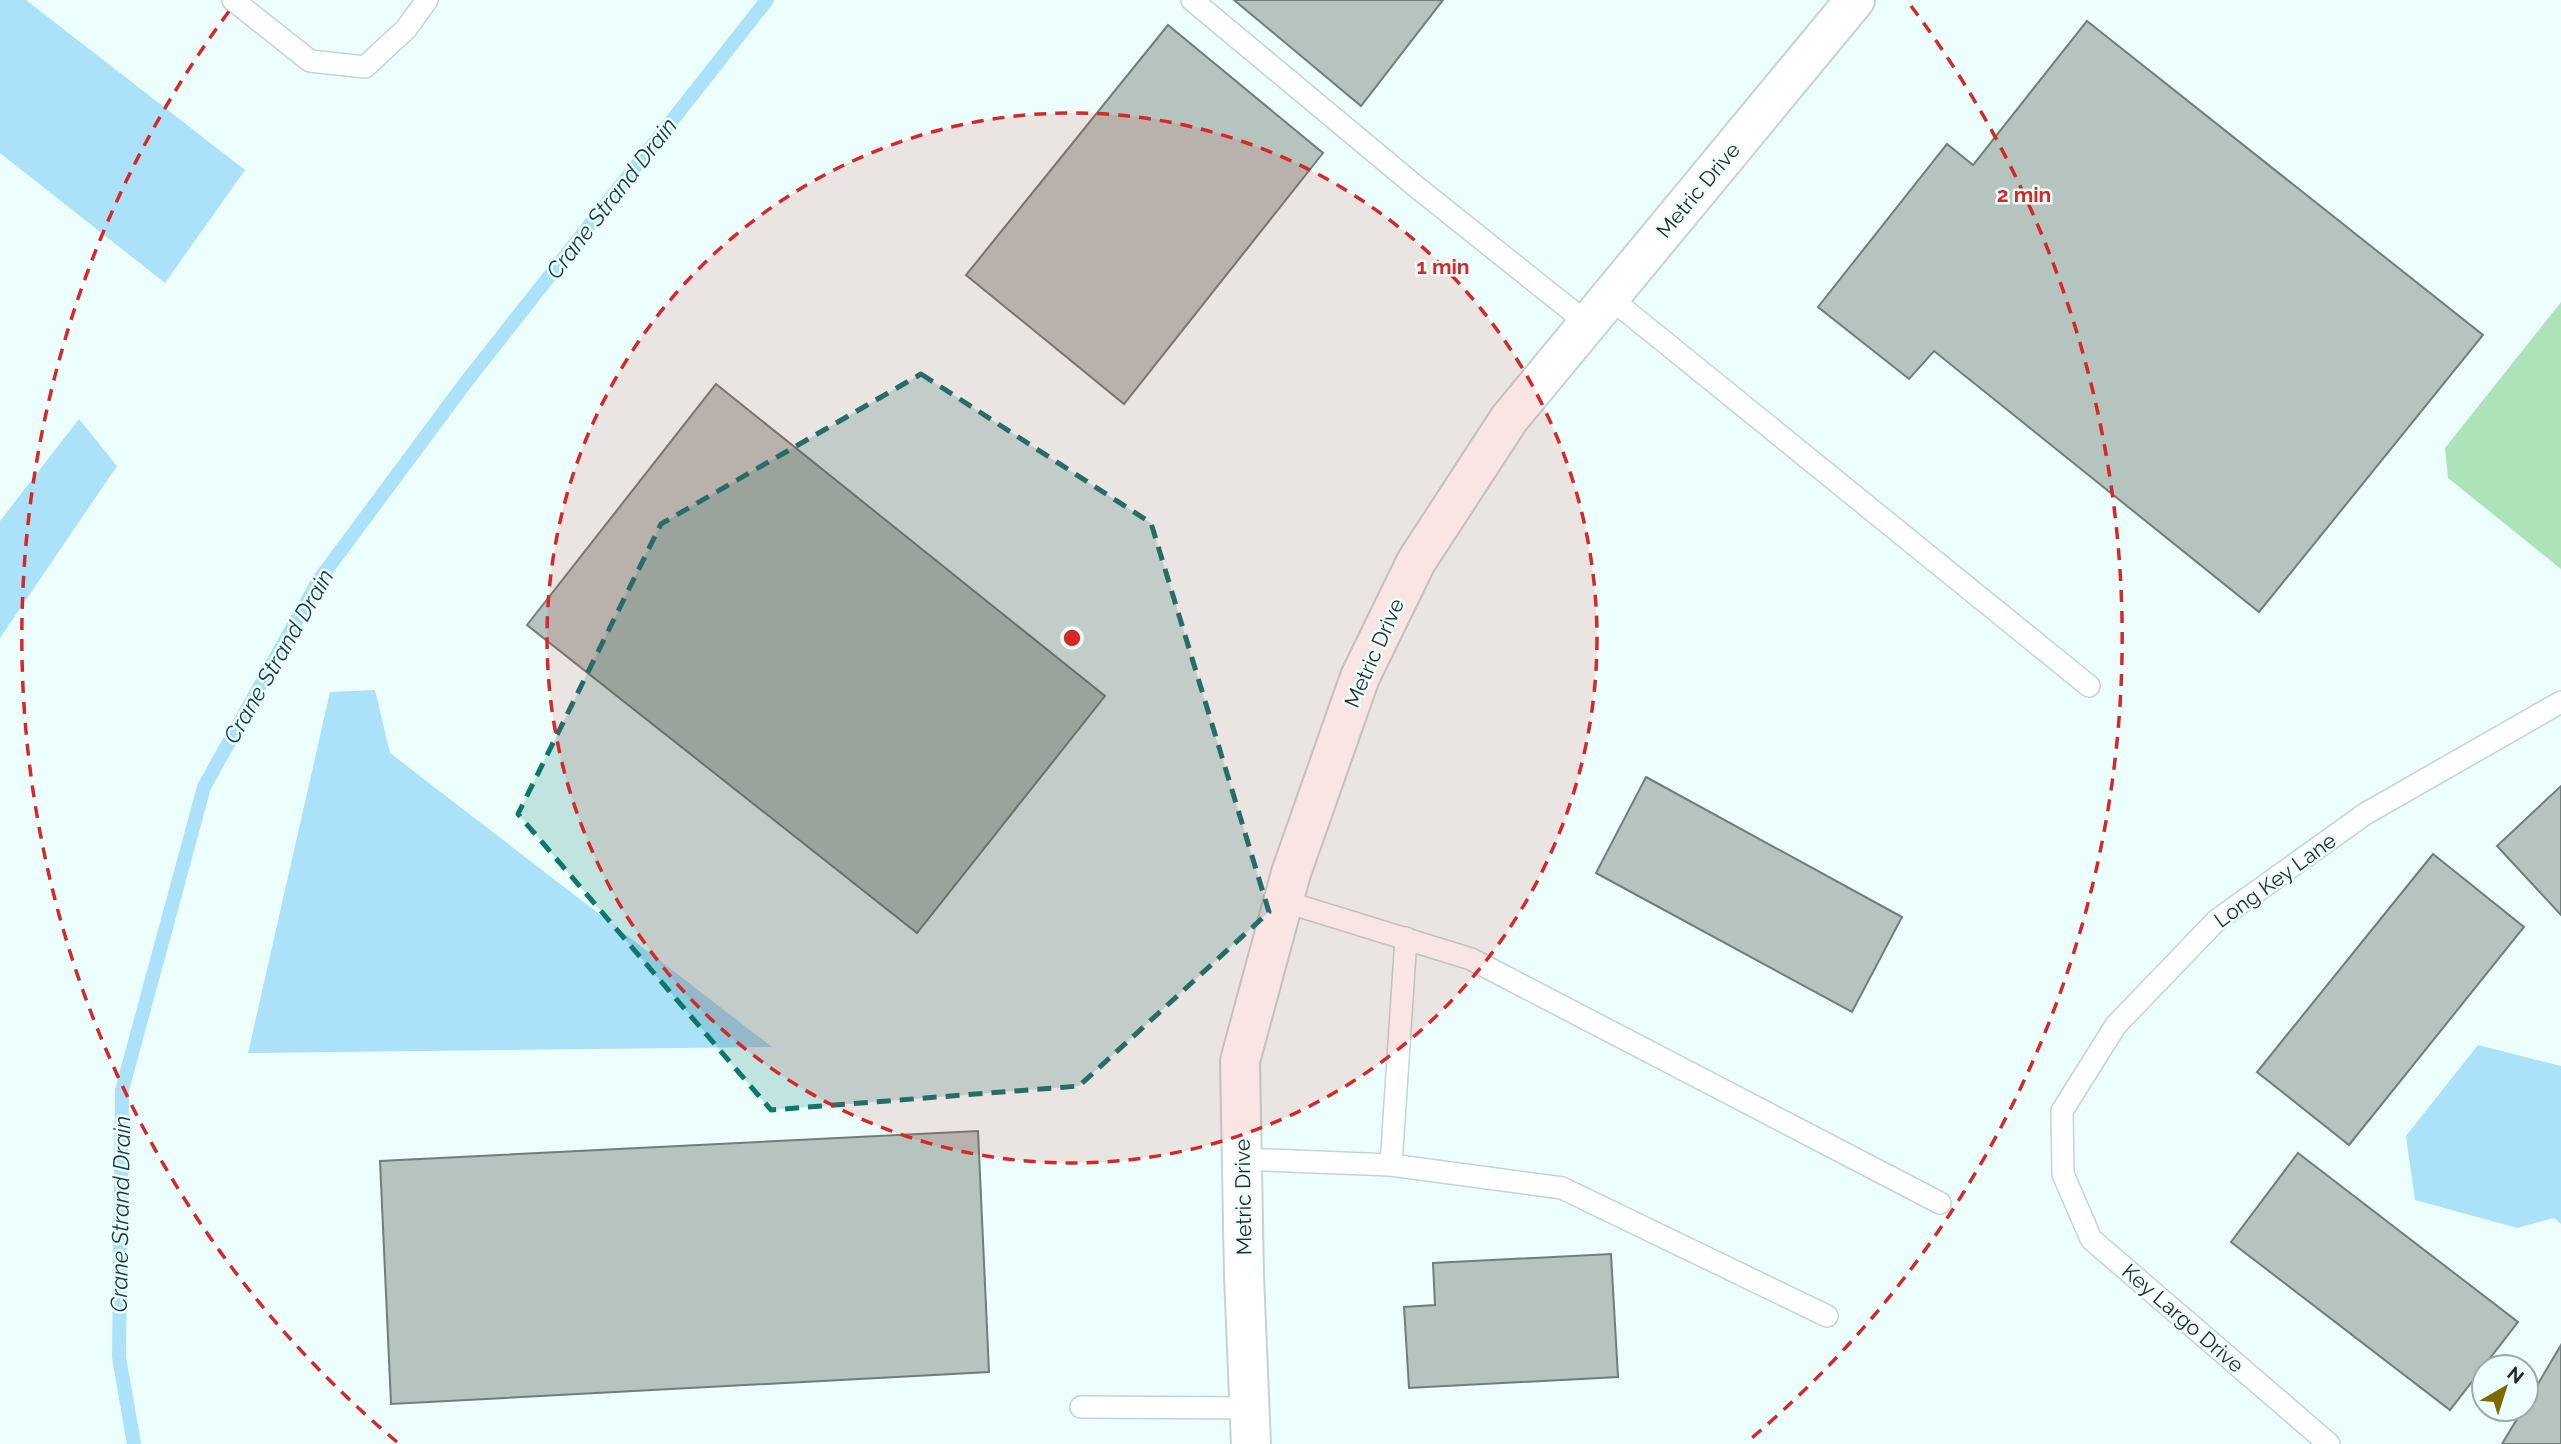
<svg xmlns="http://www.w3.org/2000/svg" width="2561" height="1444" font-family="Raleway,sans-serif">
<rect width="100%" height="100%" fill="#edfffd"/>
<path fill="#ade3b9" d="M 2561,302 L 2561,569 L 2448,478 L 2445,448 Z"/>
<g fill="#ace1fa">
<path d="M 0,0 L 26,0 L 245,170 L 165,283 L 0,153 Z"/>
<path d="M 79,419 L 117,466 L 0,638 L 0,521 Z"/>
<path d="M 375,690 L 390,753 L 772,1047 L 248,1053 L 330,692 Z"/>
<path d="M 2478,1045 L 2561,1066 L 2561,1224 L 2554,1218 L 2517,1228 L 2415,1200 L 2406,1136 Z"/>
</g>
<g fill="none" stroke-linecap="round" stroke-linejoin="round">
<path stroke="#ace1fa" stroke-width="14" d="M 134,1444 L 119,1357 L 122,1090 L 204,787 L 319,580 L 466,382 L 767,0"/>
</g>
<g fill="#b5c4be" stroke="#6f7e78" stroke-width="2">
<path d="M 1234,0 L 1443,0 L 1361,106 Z"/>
<path d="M 2087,21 L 2483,335 L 2259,612 L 1934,351 L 1909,379 L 1818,307 L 1947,144 L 1973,165 Z"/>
<path d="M 1168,25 L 1323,153 L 1124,404 L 966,275 Z"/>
<path d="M 716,384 L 1105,696 L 917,933 L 527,625 Z"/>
<path d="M 1646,777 L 1902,917 L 1852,1012 L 1596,873 Z"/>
<path d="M 2561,786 L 2561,915 L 2497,846 Z"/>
<path d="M 2433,854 L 2524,927 L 2349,1145 L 2257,1072 Z"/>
<path d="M 978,1131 L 989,1372 L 391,1404 L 380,1161 Z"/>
<path d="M 2298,1153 L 2518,1322 L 2450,1410 L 2231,1242 Z"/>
<path d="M 1611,1254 L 1618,1377 L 1409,1388 L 1404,1307 L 1435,1305 L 1433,1263 Z"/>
<path d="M 2561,1345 L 2561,1444 L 2502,1444 L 2523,1409 L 2526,1409 L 2526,1404 Z"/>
</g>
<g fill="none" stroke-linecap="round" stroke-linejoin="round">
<g stroke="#c3d4d3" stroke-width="24">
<g id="service">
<path d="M 233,0 L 310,61 L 365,67 L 406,29 L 427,0"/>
<path d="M 1192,0 L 1419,189 L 1587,323"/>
<path d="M 1609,297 L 2089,686"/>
<path d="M 1283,901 L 1471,959 L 1940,1203"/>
<path d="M 1406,938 L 1391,1165 L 1562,1188 L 1827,1316"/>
<path d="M 1242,1159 L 1391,1165"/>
<path d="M 1081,1407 L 1250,1408"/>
<path d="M 2329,1444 L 2091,1239 L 2063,1174 L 2062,1111 L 2116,1025 L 2217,920 L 2365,814 L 2561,702"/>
</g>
</g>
<g stroke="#c3d4d3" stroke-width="42">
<path id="minor" d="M 1251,1444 L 1244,1276 L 1240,1061 L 1291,873 L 1360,677 L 1416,562 L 1509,419 L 1855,0"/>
</g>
<use href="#service" stroke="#fff" stroke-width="21"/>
<use href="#minor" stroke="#fff" stroke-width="38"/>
</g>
<path fill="#0f766e" fill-opacity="0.2" stroke="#0f766e" stroke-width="5" stroke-dasharray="14 9" stroke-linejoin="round" d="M 921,374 L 1151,523 L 1269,912 L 1079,1086 L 771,1110 L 518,814 L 661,524 Z"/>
<circle cx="1072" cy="638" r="525" fill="#d62828" fill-opacity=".12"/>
<g fill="none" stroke="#d62828" stroke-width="3.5" stroke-dasharray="12 9">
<circle cx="1072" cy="638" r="525"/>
<path d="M397 1442A1050 1050 0 0 1 233 6M1911 6A1050 1050 0 0 1 1747 1442"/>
</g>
<g text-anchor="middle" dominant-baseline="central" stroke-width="5" stroke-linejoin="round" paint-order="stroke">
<g font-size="21" fill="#242a2a" stroke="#edfffd">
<text transform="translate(1698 190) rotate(-50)">Metric Drive</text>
<text transform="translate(1374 653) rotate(-66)">Metric Drive</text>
<text transform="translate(2275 880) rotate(-36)">Long Key Lane</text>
<text transform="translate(1243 1197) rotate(-91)">Metric Drive</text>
<text transform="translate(2183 1318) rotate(41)">Key Largo Drive</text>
</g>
<g font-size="23" font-style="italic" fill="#173745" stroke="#edfffd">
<text transform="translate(611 198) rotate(-52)">Crane Strand Drain</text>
<text transform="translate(278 656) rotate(-60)">Crane Strand Drain</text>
<text transform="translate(120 1214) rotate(-89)">Crane Strand Drain</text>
</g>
</g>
<circle cx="1072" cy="638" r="10" fill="#d62828" stroke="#edfffd" stroke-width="3.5"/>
<g font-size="21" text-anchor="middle" font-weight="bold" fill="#d62828" stroke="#edfffd" stroke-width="5" stroke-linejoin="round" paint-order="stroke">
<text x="2024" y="202">2 min</text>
<text x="1443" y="274">1 min</text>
</g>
<g transform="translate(2505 1388) rotate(39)"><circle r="33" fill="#edfffd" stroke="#9daaa9" stroke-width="2"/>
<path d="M0-5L12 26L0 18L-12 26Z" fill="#806900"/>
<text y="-10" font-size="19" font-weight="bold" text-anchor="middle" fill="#242a2a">N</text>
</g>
</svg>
